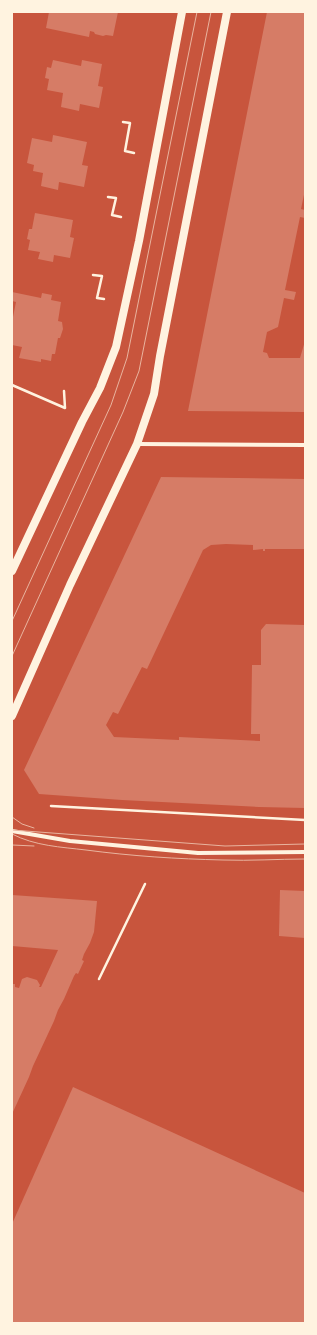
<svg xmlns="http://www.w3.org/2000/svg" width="317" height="1335" font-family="Barlow,sans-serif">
<rect width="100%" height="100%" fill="#c8553d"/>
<g fill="#d67c66">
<path d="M 49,12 L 118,12 L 113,36 L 106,35 L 103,36 L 95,34 L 94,32 L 90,31 L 89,37 L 46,28 Z"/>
<path d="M 267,12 L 305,12 L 305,190 L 301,209 L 305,210 L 305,218 L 300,217 L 285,290 L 296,292 L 294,300 L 284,298 L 278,327 L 267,332 L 263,352 L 267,353 L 269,358 L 300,358 L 305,341 L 305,412 L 188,411 Z"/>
<path d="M 53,60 L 81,66 L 82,60 L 102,64 L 98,86 L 103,87 L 99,108 L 80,104 L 79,111 L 61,107 L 63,93 L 47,90 L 49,79 L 45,78 L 47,67 L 51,68 Z"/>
<path d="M 53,135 L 87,142 L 82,165 L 88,166 L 84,187 L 59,182 L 58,190 L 41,186 L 43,173 L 33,171 L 34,165 L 27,163 L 32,138 L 52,142 Z"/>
<path d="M 35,213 L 73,220 L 70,237 L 74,238 L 70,258 L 54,255 L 53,262 L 38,259 L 40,252 L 28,250 L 30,240 L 27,239 L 29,229 L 32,229 Z"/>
<path d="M 12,292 L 41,298 L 42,293 L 52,295 L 51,300 L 61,302 L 58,321 L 62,322 L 63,329 L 60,338 L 58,338 L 55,354 L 52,354 L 51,361 L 41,359 L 41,362 L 19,358 L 22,347 L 12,345 L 12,322 L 16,302 L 12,301 Z"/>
<path d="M 161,477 L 305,479 L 304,549 L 265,549 L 265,551 L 263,551 L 263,549 L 253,550 L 253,545 L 226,544 L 211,545 L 203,550 L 147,669 L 142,667 L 118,714 L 113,712 L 106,725 L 114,737 L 179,740 L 179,737 L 260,741 L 260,734 L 251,734 L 252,665 L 261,665 L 261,630 L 266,624 L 305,625 L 305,808 L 259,807 L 122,800 L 39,794 L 24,770 Z"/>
<path d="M 280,890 L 305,891 L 305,938 L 279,936 Z"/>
<path d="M 12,895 L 97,901 L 94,932 L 90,943 L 84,954 L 82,960 L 84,961 L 78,974 L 76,973 L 74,976 L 64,999 L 58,1010 L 54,1021 L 33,1066 L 29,1077 L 12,1114 L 12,984 L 15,984 L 15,987 L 19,988 L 22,979 L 27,977 L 37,980 L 40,985 L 39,987 L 41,987 L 58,950 L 12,946 Z"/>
<path d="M 73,1087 L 305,1193 L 305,1323 L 12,1323 L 12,1224 Z"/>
</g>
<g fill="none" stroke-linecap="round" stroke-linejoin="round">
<g stroke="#fff3e0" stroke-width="2.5">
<path d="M 123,122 L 130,123 L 125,151 L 134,153"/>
<path d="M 108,197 L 116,198 L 112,215 L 121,217"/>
<path d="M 93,275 L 102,276 L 97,298 L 104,299"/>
<path d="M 12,385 L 65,408 L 64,391"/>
<path d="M 51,806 L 305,820"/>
<path d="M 99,979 L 145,884"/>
</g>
<g stroke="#fff3e0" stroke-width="4">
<path d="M 138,444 L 305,445"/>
<path d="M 12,831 L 70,841 L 198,853 L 305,852"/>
</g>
<g stroke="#fff3e0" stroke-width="8">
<path d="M 12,571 L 82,422 L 100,388 L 116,347 L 139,241 L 182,12"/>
<path d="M 12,716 L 70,585 L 137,444 L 154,394 L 160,356 L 227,12"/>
</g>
<g stroke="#e9b49f" stroke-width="1">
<path d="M 12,621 L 111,405 L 127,358 L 197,12"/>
<path d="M 12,656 L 123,412 L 139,371 L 211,12"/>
<path d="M 12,817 L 22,824 L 34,828"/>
<path d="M 12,830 L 225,846 L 305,844"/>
<path d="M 12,834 C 35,846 61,847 86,850 C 131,856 177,859 223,860 C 250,861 278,859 305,859"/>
<path d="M 12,845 L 34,846"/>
</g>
</g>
<rect width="317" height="1335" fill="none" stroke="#fff3e0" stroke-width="26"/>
</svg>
